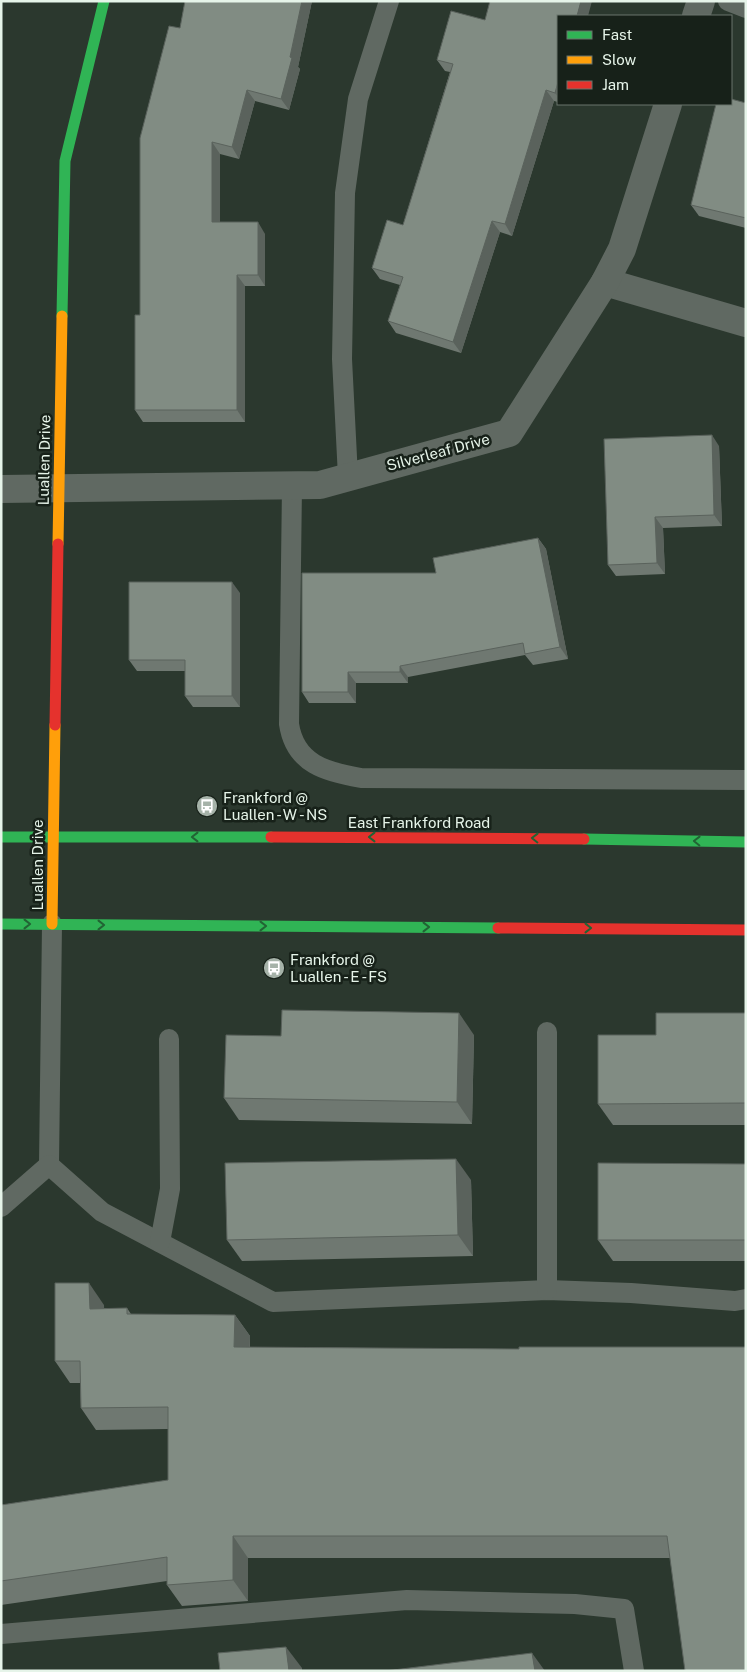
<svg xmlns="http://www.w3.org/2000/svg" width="747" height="1672" font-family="'Public Sans',sans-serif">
<rect width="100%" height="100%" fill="#2b382e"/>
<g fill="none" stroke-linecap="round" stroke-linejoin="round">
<g stroke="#606962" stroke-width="20">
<path d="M 728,1 L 746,8"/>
<path d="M 348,477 L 342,359 L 345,193 L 358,99 L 389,1"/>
<path d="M 292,485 L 289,724 C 295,764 326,772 361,778 L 746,780"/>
<path d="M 49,1165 L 52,924"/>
<path d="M 1,1207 L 49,1165 L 102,1212 L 273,1302 L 547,1290 L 631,1293 L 735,1301 L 746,1299"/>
<path d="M 160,1242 L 170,1189 L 169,1039"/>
<path d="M 547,1290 L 547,1032"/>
<path d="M 1,1634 L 407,1600 L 575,1604 L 624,1609 L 634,1671"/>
</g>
<g stroke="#606962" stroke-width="28">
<path d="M 696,16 L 701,1"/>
<path d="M 605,282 L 746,323"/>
<path d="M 1,489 L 320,485 L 509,433 L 605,282 L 622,249 L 668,104"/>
</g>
<g stroke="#30b455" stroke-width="11">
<path d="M 62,316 L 65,161 L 104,1"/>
<path d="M 1,837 L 271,837"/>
<path d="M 584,839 L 746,842"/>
<path d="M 1,924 L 498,928"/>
</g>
<g stroke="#ff9f0a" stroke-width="11">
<path d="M 58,544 L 62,316"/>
<path d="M 52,924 L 55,725"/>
</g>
<g stroke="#e5322d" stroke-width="11">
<path d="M 55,725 L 58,544"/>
<path d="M 271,837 L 584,839"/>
<path d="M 498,928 L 746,930"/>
</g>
</g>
<g fill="#6f7871">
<path d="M 185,1 L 312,1 L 298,67 L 300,69 L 289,110 L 255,101 L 239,159 L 220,154 L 220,222 L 265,234 L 265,286 L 245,286 L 245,422 L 143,422 L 135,410 L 140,315 L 180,28 Z"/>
<path d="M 558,16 L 558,102 L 554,101 L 512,236 L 500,232 L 461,353 L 396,333 L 388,321 L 400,285 L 380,279 L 372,268 L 403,225 L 450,72 L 445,71 L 437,60 L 485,20 Z"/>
<path d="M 746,103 L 746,228 L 699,216 L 691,205 Z"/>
<path d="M 719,446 L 722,526 L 663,528 L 665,574 L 616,576 L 608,565 Z"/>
<path d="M 538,538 L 546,549 L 568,659 L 533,665 L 525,655 L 408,677 L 408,683 L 356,683 L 356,703 L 309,703 L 302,692 L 436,573 Z"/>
<path d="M 240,593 L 240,707 L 193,707 L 185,696 L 185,671 L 137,671 L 129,660 Z"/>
<path d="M 746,1013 L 746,1125 L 613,1125 L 598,1104 L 656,1035 Z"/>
<path d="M 474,1035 L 472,1124 L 239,1120 L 224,1098 L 281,1036 Z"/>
<path d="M 746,1164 L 746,1261 L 613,1261 L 598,1240 Z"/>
<path d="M 471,1180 L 473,1256 L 242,1261 L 227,1240 Z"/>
<path d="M 104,1305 L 104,1308 L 127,1308 L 131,1314 L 235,1315 L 250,1336 L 250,1347 L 519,1349 L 746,1347 L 670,1558 L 248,1558 L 248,1601 L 182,1606 L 167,1585 L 167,1581 L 1,1605 L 1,1505 L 168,1480 L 168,1429 L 96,1430 L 81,1408 L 80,1383 L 70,1383 L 55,1361 Z"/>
</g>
<g fill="#5a625c">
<path d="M 302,1 L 312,1 L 298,67 L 300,69 L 289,110 L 281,99 Z"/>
<path d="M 581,1 L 592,1 L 588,16 L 577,16 Z"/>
<path d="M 558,82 L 558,97 L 555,93 Z"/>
<path d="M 247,90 L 255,101 L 239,159 L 232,147 Z"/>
<path d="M 546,90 L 554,101 L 512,236 L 505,224 Z"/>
<path d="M 212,142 L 220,154 L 220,234 L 212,222 Z"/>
<path d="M 492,221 L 500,232 L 461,353 L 453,342 Z"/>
<path d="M 258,222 L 265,234 L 265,286 L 258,275 Z"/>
<path d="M 237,275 L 245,286 L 245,422 L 237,410 Z"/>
<path d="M 712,435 L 719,446 L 722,526 L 714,515 Z"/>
<path d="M 655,517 L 663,528 L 665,574 L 657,563 Z"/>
<path d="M 538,538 L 546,549 L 568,659 L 560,647 Z"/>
<path d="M 232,582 L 240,593 L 240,707 L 232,696 Z"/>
<path d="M 400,666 L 408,677 L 408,683 L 400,672 Z"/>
<path d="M 348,672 L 356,683 L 356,703 L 348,692 Z"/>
<path d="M 459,1013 L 474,1035 L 472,1124 L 457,1102 Z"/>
<path d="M 456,1159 L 471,1180 L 473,1256 L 458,1235 Z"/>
<path d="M 89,1283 L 104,1305 L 105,1330 L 90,1309 Z"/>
<path d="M 235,1315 L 250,1336 L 249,1369 L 234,1347 Z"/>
<path d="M 233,1536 L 248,1558 L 248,1601 L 233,1580 Z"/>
<path d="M 286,1647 L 302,1668 L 302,1671 L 289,1671 Z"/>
<path d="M 532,1653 L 545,1671 L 535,1671 Z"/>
</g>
<g fill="#818c83" stroke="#5a625c">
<path d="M 185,1 L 302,1 L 290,57 L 292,58 L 281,99 L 247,90 L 232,147 L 212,142 L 212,222 L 258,222 L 258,275 L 237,275 L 237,410 L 135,410 L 135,315 L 140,315 L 140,138 L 169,26 L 180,28 Z"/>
<path d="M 490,1 L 581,1 L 577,16 L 558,16 L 558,82 L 555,93 L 546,90 L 505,224 L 492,221 L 453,342 L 388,321 L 403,277 L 372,268 L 387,220 L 403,225 L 453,64 L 437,60 L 451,11 L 485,20 Z"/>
<path d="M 731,99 L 746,103 L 746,218 L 691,205 L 716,104 L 731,104 Z"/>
<path d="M 712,435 L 714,515 L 655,517 L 657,563 L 608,565 L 604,439 Z"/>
<path d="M 538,538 L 560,647 L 525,654 L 523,643 L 400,666 L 400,672 L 348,672 L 348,692 L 302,692 L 302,573 L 436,573 L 433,558 Z"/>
<path d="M 129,582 L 232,582 L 232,696 L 185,696 L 185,660 L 129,660 Z"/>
<path d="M 282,1010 L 459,1013 L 457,1102 L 224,1098 L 226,1035 L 281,1036 Z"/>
<path d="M 656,1013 L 746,1013 L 746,1103 L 598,1104 L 598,1035 L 656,1035 Z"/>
<path d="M 456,1159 L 458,1235 L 227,1240 L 225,1163 Z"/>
<path d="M 598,1163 L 746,1164 L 746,1240 L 598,1240 Z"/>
<path d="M 55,1283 L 89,1283 L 90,1309 L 127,1308 L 127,1314 L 235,1315 L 234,1347 L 519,1349 L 519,1347 L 746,1347 L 746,1671 L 685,1671 L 667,1536 L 233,1536 L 233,1580 L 167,1585 L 167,1557 L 1,1581 L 1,1505 L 168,1480 L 168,1407 L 81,1408 L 80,1361 L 55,1361 Z"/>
<path d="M 286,1647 L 289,1671 L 220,1671 L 218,1653 Z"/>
<path d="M 532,1653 L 535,1671 L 385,1671 Z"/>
</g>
<defs><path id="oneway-chevron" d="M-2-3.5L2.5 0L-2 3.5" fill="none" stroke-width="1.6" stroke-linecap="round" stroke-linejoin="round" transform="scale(1.25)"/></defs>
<g stroke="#226334">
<use href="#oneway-chevron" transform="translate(195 837) rotate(180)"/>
<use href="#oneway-chevron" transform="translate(372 837) rotate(180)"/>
<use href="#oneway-chevron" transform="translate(535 838) rotate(-179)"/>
<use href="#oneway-chevron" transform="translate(697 841) rotate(-179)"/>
<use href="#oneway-chevron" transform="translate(27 924)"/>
<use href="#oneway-chevron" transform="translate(101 925)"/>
<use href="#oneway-chevron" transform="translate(263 926)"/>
<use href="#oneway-chevron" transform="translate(426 927)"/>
<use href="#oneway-chevron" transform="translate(588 928)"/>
</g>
<defs>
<g id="bus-disc" transform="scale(1.125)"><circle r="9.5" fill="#a5b2a8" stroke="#172119"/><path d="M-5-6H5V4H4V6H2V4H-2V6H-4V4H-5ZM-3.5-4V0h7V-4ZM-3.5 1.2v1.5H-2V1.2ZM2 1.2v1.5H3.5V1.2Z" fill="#fff"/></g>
</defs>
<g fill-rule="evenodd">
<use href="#bus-disc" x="207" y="806"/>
<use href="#bus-disc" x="274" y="968"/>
</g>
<g text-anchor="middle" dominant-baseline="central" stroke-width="5" stroke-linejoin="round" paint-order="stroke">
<g font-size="15" fill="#e6f4e9" stroke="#172119">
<text transform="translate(438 452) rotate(-15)">Silverleaf Drive</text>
<text transform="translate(44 460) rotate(-89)">Luallen Drive</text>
<text x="419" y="822">East Frankford Road</text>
<text transform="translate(37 865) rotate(-90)">Luallen Drive</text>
</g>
<g font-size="15" fill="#e6f4e9" stroke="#172119" text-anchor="start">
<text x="223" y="797">Frankford @<tspan x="223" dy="17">Luallen - W - NS</tspan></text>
<text x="290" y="959">Frankford @<tspan x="290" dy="17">Luallen - E - FS</tspan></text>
</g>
</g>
<rect width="747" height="1672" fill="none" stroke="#e6f4e9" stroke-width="5"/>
<rect x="557" y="15" width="175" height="90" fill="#172119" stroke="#6a756c"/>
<rect x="567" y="31" width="25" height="8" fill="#30b455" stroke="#6a756c"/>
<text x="602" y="40" font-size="15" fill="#e6f4e9">Fast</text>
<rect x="567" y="56" width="25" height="8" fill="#ff9f0a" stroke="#6a756c"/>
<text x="602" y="65" font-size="15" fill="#e6f4e9">Slow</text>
<rect x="567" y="81" width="25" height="8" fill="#e5322d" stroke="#6a756c"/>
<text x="602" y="90" font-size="15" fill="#e6f4e9">Jam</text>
</svg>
